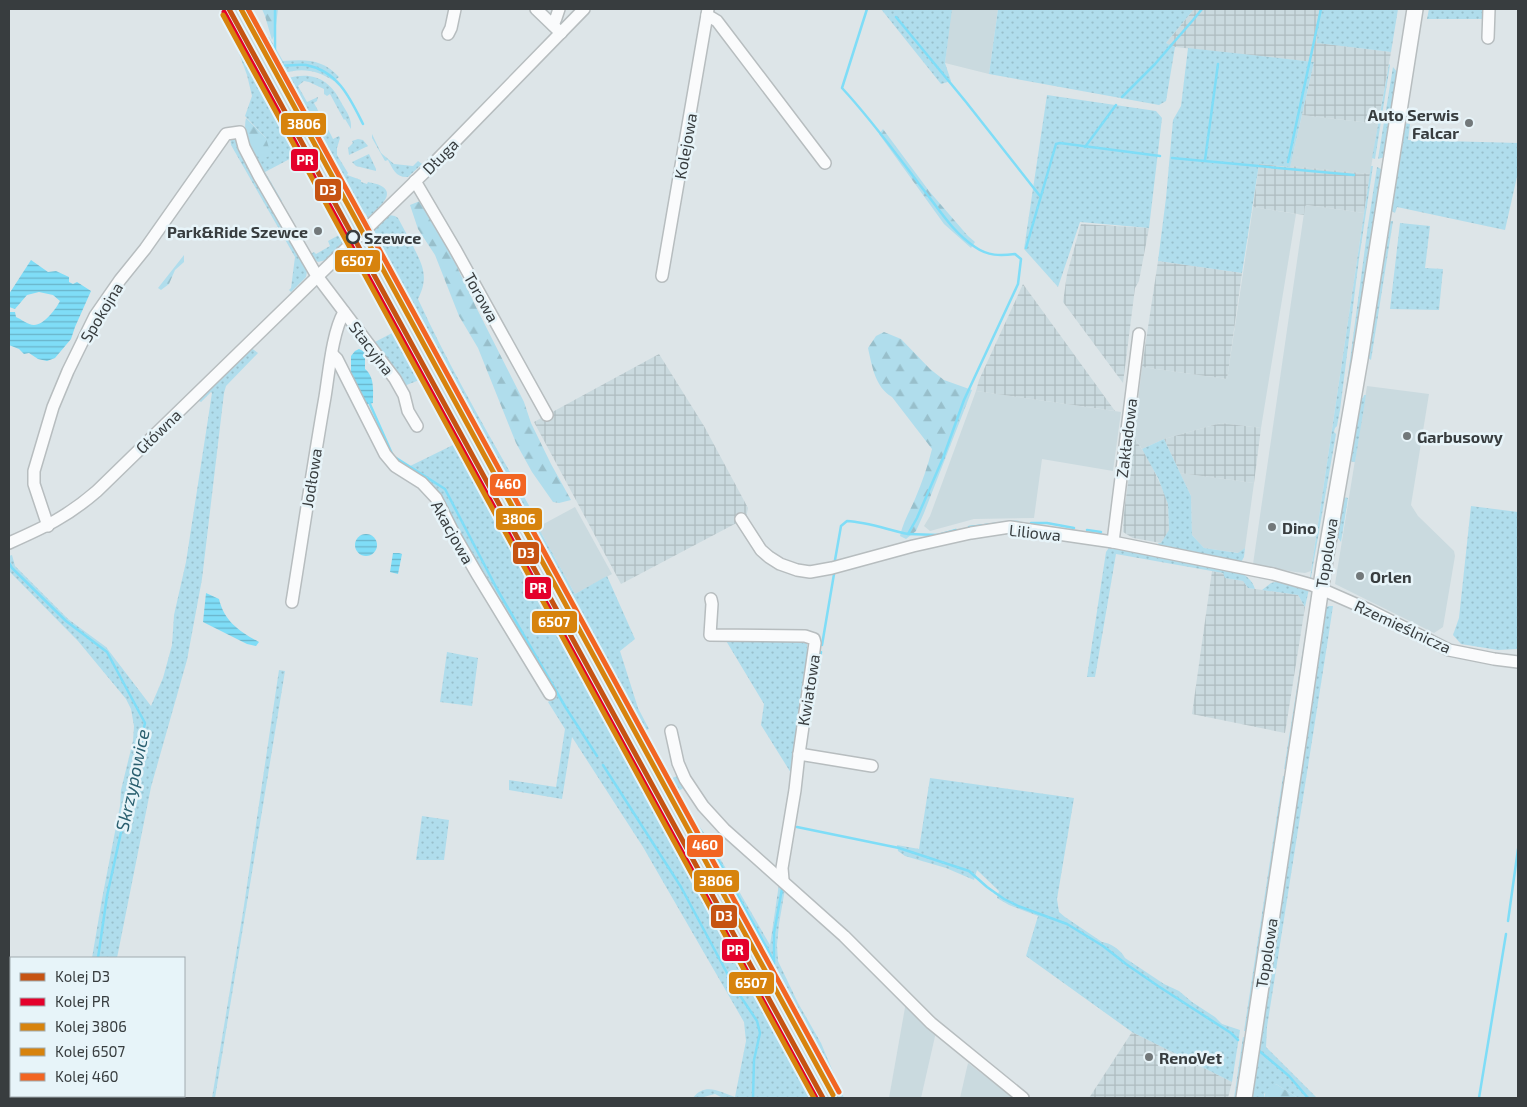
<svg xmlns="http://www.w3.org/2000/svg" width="1527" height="1107" font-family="'Exo 2',sans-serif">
<defs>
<pattern id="industrial-grid" width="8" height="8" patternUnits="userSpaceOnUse" patternTransform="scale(1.25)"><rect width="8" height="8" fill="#cadadf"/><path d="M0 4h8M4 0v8" fill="none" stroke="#aebcc0"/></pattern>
<pattern id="grass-dots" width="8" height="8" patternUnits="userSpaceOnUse" patternTransform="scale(1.25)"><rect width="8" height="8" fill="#b0ddec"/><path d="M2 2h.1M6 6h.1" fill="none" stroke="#98bfcb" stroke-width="1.8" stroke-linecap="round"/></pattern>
<pattern id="forest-firs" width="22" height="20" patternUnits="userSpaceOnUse" patternTransform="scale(1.25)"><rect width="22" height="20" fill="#b0ddec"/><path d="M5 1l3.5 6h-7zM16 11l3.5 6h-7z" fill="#98bfcb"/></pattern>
<pattern id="water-rules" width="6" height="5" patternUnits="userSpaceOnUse" patternTransform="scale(1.25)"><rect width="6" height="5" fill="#7fddf7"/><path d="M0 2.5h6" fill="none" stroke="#69b4c9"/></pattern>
</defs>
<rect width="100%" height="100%" fill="#dde5e8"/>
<g fill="#cadadf">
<path d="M 231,9 L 236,9 L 348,214 L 349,214 L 357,227 L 348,237 L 226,12 Z"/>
<path d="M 951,9 L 998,9 L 989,74 L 945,63 Z"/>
<path d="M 1302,115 L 1378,124 L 1370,174 L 1290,166 Z"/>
<path d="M 1307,205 L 1364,213 L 1311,571 L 1305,573 L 1295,572 L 1253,564 L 1305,206 Z"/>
<path d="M 1253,207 L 1296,214 L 1261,428 L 1221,423 L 1164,439 L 1142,449 L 1134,437 L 1142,367 L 1227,379 Z"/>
<path d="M 369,238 L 517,507 L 546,566 L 545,570 L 833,1098 L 817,1098 L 669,825 L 470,468 L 475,464 L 362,258 L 357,260 L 358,262 L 352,260 L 345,262 L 345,257 L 365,239 Z"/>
<path d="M 1367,386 L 1429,394 L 1411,505 L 1418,516 L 1454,551 L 1455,556 L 1443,627 L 1434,633 L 1335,584 Z"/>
<path d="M 976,391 L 1121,412 L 1113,471 L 1042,459 L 1034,518 L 974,519 L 930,531 L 924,526 L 930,516 Z"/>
<path d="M 1180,473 L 1254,483 L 1245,548 L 1239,553 L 1204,548 L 1192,535 L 1191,496 Z"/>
<path d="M 575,507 L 612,574 L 575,594 L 538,527 Z"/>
<path d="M 906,1002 L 936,1032 L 921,1098 L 889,1098 Z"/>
<path d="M 968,1063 L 1014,1098 L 960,1098 Z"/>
</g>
<g fill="url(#industrial-grid)">
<path d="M 1194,9 L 1319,9 L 1318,43 L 1391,52 L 1378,124 L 1302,115 L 1314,62 L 1175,47 L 1166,43 Z"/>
<path d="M 1259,164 L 1290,167 L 1290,166 L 1370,174 L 1364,213 L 1307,205 L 1305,206 L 1304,215 L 1253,207 Z"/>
<path d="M 1081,224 L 1149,228 L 1139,281 L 1135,288 L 1123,383 L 1063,302 L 1067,274 Z"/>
<path d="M 1158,261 L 1242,273 L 1227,379 L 1142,367 Z"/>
<path d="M 1023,284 L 1115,411 L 976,391 L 979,380 Z"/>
<path d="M 659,354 L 704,426 L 748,508 L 746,518 L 621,584 L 534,422 Z"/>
<path d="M 1221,423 L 1261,428 L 1254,483 L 1180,473 L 1164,439 Z"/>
<path d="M 1134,437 L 1150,462 L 1168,501 L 1169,531 L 1161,543 L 1133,538 L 1123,532 L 1124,513 Z"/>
<path d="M 1212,571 L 1224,573 L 1226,578 L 1243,581 L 1248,588 L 1298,595 L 1305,607 L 1285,733 L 1192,714 Z"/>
<path d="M 1132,1032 L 1232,1082 L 1228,1098 L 1089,1098 Z"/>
</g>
<g fill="url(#grass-dots)">
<path d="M 881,9 L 952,9 L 945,63 L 951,81 L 941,84 Z"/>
<path d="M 998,9 L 1194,9 L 1166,43 L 1175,47 L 1166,101 L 1159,105 L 989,74 Z"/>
<path d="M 1319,9 L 1398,9 L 1391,52 L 1317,43 Z"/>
<path d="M 1429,9 L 1485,9 L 1485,19 L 1427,19 Z"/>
<path d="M 269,37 L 283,61 C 306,59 323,59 339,77 L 334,81 C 317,70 301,67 282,74 L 285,79 C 312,71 329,78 342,104 C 347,112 352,119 351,129 L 345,119 L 344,120 L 330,94 L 327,96 L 324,94 L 324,89 L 309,82 L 304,81 L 298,86 L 307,102 L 318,97 L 317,101 L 314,103 L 331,135 L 333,139 L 339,136 L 340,138 L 337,148 L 337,155 L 348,173 L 347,175 L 361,180 L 361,182 L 367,184 L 368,182 C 372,183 379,184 383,187 C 396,196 374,211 368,218 L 365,213 L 357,217 L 260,40 Z"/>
<path d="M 243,45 L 301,153 L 265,172 L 282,201 L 277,203 L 248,146 L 248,141 L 266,138 L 245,116 L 252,96 L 247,75 L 237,48 Z"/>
<path d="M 1188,48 L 1314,62 L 1290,167 L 1259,164 L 1242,273 L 1158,261 L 1166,198 L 1173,120 L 1181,106 Z"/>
<path d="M 1389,64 L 1390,65 L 1375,159 L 1372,158 Z"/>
<path d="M 1393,67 L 1398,73 L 1385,157 L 1378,159 Z"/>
<path d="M 1047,95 L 1156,111 L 1162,118 L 1149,228 L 1080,222 L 1058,287 L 1024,249 Z"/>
<path d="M 1403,123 L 1410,124 L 1408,140 L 1518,143 L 1518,172 L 1505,230 L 1397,207 L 1395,213 L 1390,210 Z"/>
<path d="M 238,134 L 303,260 L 302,262 L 307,271 L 306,277 L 291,292 L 289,290 L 291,288 L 295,257 L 231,145 L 230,136 Z"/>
<path d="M 372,134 L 381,153 L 394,164 L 413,166 L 418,161 L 422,164 L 408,177 C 396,178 393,169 388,160 L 385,161 L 372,138 Z"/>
<path d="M 358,139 L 363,140 L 368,146 L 349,155 L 348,148 L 353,143 L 352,141 Z"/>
<path d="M 369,154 L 376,169 L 376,171 L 356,166 L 352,162 Z"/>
<path d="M 1371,166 L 1373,166 L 1359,259 L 1340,410 L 1337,426 L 1335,428 L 1334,432 L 1336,434 L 1311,577 L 1310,578 Z"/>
<path d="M 1377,167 L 1381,169 L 1384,175 L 1342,420 L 1368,225 Z"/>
<path d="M 327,200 L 348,237 L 326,260 L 318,262 L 314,259 L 311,254 L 314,252 L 316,254 L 330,246 L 328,241 L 339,235 L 322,204 Z"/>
<path d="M 389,215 L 395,216 L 398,218 C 403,227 408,237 413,246 C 423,266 429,277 418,299 C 454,377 498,450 540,525 L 538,527 L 575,594 L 607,576 L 635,639 L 620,651 L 638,708 L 649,729 L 640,732 L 668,780 L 679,775 L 685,787 L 675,793 L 710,841 L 770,945 L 779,884 L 785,889 L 779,924 L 777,945 L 778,961 L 798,1003 L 821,1043 L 844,1098 L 833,1098 L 545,570 L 546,565 L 517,507 L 369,238 L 365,239 Z"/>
<path d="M 1387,221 L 1393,221 L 1371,360 L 1367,357 Z"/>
<path d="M 1400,223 L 1430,226 L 1425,268 L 1443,269 L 1439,310 L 1390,309 Z"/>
<path d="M 396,331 L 422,379 L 404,386 L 373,343 Z"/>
<path d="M 250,347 L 258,353 L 226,386 L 224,393 L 202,579 L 187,660 L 151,787 L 117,958 L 92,958 L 102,899 L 120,806 L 121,790 L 133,741 L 134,726 L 131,709 L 126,699 L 78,641 L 9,571 L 9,556 L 12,555 L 15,566 L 68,619 L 106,647 L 151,706 L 163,678 L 172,645 L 174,615 L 186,562 L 212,393 L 211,392 L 201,402 L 197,400 Z"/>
<path d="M 1364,395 L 1366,395 L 1355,462 L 1347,461 L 1359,397 L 1363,398 Z"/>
<path d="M 1164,439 L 1191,496 L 1192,535 L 1204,548 L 1238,553 L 1245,548 L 1244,557 L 1240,564 L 1161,548 L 1158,543 L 1161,543 L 1169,530 L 1168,504 L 1158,478 L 1142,449 Z"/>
<path d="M 457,443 L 669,825 L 817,1098 L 723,1098 L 715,1094 L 700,1098 L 693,1098 C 705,1082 720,1092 735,1097 L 746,1041 L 744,1022 L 643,847 L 572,737 L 562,799 L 509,790 L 509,780 L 556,787 L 565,729 L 548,702 L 554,697 L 434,489 L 404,469 Z"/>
<path d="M 1343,497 L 1348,498 L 1341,542 L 1336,535 Z"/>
<path d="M 1471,506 L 1518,512 L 1518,649 L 1498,650 L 1461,644 L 1453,635 L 1459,618 Z"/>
<path d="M 1110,546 L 1239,572 C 1247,576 1252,580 1255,589 L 1248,588 L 1243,581 L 1225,578 L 1223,573 L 1116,554 L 1095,677 L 1087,677 L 1106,552 Z"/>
<path d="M 1280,581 L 1309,589 L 1305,607 L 1298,595 L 1262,590 L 1271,583 Z"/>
<path d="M 1312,593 L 1313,596 L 1288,770 L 1284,769 Z"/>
<path d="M 1329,606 L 1333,606 L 1328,639 L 1267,1027 L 1266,1047 L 1317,1098 L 1298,1098 L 1276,1084 L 1264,1094 L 1265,1098 L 1248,1098 L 1324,608 Z"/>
<path d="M 725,639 L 803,642 L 807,644 L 808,651 L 791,773 L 761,725 L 764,704 Z"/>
<path d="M 447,652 L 478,658 L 472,706 L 440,702 Z"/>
<path d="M 279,670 L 285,671 L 215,1098 L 212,1098 L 243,912 Z"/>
<path d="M 1283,776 L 1288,776 L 1249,1032 L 1244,1031 Z"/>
<path d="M 930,778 L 1074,798 L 1057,899 L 1059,912 L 1065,917 L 1102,942 C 1111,943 1121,950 1125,958 L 1164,984 L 1179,991 L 1192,1002 L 1215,1017 L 1222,1024 L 1240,1030 L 1232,1082 L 1132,1032 L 1026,956 L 1038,916 L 1009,905 L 997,898 L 999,891 L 977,870 L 974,880 L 946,868 L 905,856 L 898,851 L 897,845 L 919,849 Z"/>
<path d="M 422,816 L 449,820 L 444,860 L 416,860 Z"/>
<path d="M 1243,1037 L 1247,1038 L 1240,1098 L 1234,1098 Z"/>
</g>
<g fill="url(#forest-firs)">
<path d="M 262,9 L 278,9 L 275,34 L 272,40 L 265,16 Z"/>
<path d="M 246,118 L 266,138 L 271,155 L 261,160 C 252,146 242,136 246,118 Z"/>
<path d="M 883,129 L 929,191 L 968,236 L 975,242 L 971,248 L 944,224 L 879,134 Z"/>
<path d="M 420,201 L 451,254 L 475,305 L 524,402 L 531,423 L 551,464 L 571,500 L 559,503 L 553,502 L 532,472 L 516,443 L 478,348 L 459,316 L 435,255 L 418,229 L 410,205 Z"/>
<path d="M 184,255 L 184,262 L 175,270 L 169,284 L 161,290 L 158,288 Z"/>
<path d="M 884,332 L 901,339 L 930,369 L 944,380 L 972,390 L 924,513 L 916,531 L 906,539 L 900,536 C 903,522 910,511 915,499 C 922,482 928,466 932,449 L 892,397 C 875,387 872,366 868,348 L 876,336 Z"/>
<path d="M 1276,1084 L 1298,1098 L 1265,1098 C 1264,1090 1268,1087 1276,1084 Z"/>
</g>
<g fill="url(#water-rules)">
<path d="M 31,260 L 48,272 L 56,271 L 69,277 L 69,282 L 73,284 L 77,282 L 91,291 L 75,327 L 71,339 L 55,358 L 47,361 L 38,359 L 29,353 L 24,354 L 19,349 L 9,345 L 9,312 L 15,312 L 16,317 C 21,319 28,325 34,325 C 44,325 56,309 60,301 L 53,295 L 39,292 L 27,295 L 15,309 L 9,307 L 9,294 Z"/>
<path d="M 359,349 L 365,352 L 365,369 C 375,377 373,392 373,403 L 364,405 L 351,375 L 351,356 L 355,351 Z"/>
<circle cx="366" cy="545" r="11"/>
<path d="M 399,553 L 402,554 L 398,574 L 390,572 L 393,553 Z"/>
<path d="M 206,593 L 219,599 C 224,621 240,632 259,642 L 256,646 L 247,644 L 203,622 Z"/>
</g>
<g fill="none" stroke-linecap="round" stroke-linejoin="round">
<g stroke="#7fddf7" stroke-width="2.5">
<path d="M 275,9 L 275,65 C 285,67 295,64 306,65 C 338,71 350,98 363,124"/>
<path d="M 896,17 L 966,102 L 1040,196"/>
<path d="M 1122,97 L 1155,64 L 1193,20 L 1202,9"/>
<path d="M 1085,147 L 1116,105"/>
<path d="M 1172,158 L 1354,175"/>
<path d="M 1205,160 L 1218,64"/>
<path d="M 1288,162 L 1321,9"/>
<path d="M 1026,248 L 1056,144 L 1060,143 L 1160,156"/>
<path d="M 369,402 L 393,456 L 445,489 L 497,589 L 566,708 L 597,756"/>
<path d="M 1010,522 L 1018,522"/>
<path d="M 1031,523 L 1047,523 L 1074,528"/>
<path d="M 969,527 L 1002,523"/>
<path d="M 1087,530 L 1101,532"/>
<path d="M 908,534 L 938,535 L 956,530"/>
<path d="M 835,560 L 841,526 L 847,521 C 868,522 888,530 908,534 L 917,518 L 943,458 L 964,400 L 1018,284 L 1021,259 L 1015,254 C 1000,256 988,256 975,247 C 951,231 937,206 919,184 C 894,151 870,118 842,88 L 867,9"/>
<path d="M 9,563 L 12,568 L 66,621 L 107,652 L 145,723 L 107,896 L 98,958"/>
<path d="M 822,645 L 834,574"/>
<path d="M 815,688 L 821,652"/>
<path d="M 809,726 L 814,696"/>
<path d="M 603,765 L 681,887 L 735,988 L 757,1021 L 760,1033 L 754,1060 L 753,1098"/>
<path d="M 797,827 L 899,848 L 969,871 L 987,887 L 1004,899 L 1018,906 L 1067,924 L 1103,946 L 1126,964 L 1158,986 L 1231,1033 L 1238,1040"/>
<path d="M 697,831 L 715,854 L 774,961"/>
<path d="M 1508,921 L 1518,849"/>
<path d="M 774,964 L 774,933 L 782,889"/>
<path d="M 736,988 L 749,979"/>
<path d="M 1257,1049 L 1289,1076 L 1308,1098"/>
<path d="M 1479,1098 L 1506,934"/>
</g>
<g stroke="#b7bdbf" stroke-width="14">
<g id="minor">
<path d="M 536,9 L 561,33"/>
<path d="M 707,15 L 717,21 L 825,163"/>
<path d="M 553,25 L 556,18 L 559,9"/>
<path d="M 448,34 L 451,28 L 455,9"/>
<path d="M 1488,38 L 1489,9"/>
<path d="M 415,181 L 455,249 L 547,415"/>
<path d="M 662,276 L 708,9"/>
<path d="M 332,354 L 337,359 L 385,454 L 395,466 L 422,483 L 436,498 L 455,536 L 477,574 L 550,694"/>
<path d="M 741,519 L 761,550 L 769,557 L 780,564 L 797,570 L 810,572 L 832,568 L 913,546 L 971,533 L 1010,527 L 1113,542 L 1273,574 L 1312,585 L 1369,610 L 1449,650 L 1494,659 L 1518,662"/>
<path d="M 48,526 L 34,484 L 34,471 L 53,407 L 68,371 L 95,316 L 120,280 L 145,249 L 226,134 L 240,132 L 244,147 L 259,176 L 317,276 L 395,379 L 404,395 L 408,411 L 417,426"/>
<path d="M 1113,542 L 1139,334"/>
<path d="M 9,543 C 45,527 67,517 97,491 L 431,166 L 584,9"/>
<path d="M 711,599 L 712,604 L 710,635 L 805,636 L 814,639 L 815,643 L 799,754 L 795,790 L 782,868 L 783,880"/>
<path d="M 292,602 C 303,534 313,465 325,397 C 329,373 332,333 344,312"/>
<path d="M 671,731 L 678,763 L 685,779 L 703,806 L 724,829 L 844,936 L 931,1023 L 1023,1098"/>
<path d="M 799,754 L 872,766"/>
</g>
</g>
<g stroke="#b7bdbf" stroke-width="18">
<path id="major" d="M 1244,1098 L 1302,716 L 1324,566 L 1360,359 L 1415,9"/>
</g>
<use href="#minor" stroke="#fafbfc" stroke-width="11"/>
<use href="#major" stroke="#fafbfc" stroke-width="15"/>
<g stroke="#e7f4f9" stroke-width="9">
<path id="rail-1" d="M 229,9 L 823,1098"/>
</g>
<g stroke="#e7f4f9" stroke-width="9">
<path id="rail-2" d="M 224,12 L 816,1098"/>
</g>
<g stroke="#e7f4f9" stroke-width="9">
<path id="rail-3" d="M 241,9 L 833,1095"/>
</g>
<g stroke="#e7f4f9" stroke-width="9">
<path id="rail-4" d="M 223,15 L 814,1098"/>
</g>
<g stroke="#e7f4f9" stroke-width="9">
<path id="rail-5" d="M 248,9 L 839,1092"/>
</g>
<use href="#rail-1" stroke="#c65312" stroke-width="5"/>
<use href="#rail-2" stroke="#e4002b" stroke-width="5"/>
<use href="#rail-3" stroke="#d7830d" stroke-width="5"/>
<use href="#rail-4" stroke="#d7830d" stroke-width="5"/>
<use href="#rail-5" stroke="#f26522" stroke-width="5"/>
</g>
<g fill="#72787a" stroke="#e7f4f9" stroke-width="2">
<circle cx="1469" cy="123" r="5"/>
<circle cx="318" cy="231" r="5"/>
<circle cx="1407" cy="436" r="5"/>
<circle cx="1272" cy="527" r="5"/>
<circle cx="1360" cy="576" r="5"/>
<circle cx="1149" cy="1057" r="5"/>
</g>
<circle fill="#e7f4f9" stroke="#383d3f" stroke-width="2.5" cx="353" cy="237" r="6"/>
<g text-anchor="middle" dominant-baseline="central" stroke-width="5" stroke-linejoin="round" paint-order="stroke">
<g font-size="16" font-weight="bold" fill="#383d3f" stroke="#e7f4f9" text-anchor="start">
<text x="1459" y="114" text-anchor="end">Auto Serwis<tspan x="1459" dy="18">Falcar</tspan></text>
<text x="308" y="231" text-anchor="end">Park&amp;Ride Szewce</text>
<text x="1417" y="436">Garbusowy</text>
<text x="1282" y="527">Dino</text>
<text x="1370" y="576">Orlen</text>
<text x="1159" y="1057">RenoVet</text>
</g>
<g font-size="16" fill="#383d3f" stroke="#e7f4f9">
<text transform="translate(685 146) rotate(-80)">Kolejowa</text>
<text transform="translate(440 156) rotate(-45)">Długa</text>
<text transform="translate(482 297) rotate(61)">Torowa</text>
<text transform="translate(101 312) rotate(-59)">Spokojna</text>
<text transform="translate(372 348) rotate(53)">Stacyjna</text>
<text transform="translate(158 431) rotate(-44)">Główna</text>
<text transform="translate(1126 438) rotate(-83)">Zakładowa</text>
<text transform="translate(311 478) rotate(-81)">Jodłowa</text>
<text transform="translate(453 532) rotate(61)">Akacjowa</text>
<text transform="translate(1035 532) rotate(6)">Liliowa</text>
<text transform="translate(1326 553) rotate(-81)">Topolowa</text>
<text transform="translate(1403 626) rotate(25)">Rzemieślnicza</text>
<text transform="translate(808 690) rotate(-81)">Kwiatowa</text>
<text transform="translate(1266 953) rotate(-81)">Topolowa</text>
</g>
<g font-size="16" font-weight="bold" fill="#383d3f" stroke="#e7f4f9" text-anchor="start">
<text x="364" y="237">Szewce</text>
</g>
<g font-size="18" font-style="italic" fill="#2a5f6f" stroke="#e7f4f9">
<text transform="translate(132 780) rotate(-78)">Skrzypowice</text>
</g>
</g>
<g stroke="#e7f4f9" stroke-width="2">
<rect x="280" y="112" width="47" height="24" rx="5" fill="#d7830d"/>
<rect x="290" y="148" width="29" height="24" rx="5" fill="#e4002b"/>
<rect x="314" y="178" width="28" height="24" rx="5" fill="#c65312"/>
<rect x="334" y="249" width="47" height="24" rx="5" fill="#d7830d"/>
<rect x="489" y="473" width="38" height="24" rx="5" fill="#f26522"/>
<rect x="495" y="507" width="48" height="24" rx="5" fill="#d7830d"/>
<rect x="512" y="541" width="28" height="24" rx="5" fill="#c65312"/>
<rect x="524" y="576" width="28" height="24" rx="5" fill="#e4002b"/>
<rect x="531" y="610" width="47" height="24" rx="5" fill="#d7830d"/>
<rect x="686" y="834" width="38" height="24" rx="5" fill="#f26522"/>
<rect x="693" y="869" width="47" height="24" rx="5" fill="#d7830d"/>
<rect x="710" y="904" width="28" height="25" rx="5" fill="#c65312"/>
<rect x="721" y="938" width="29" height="24" rx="5" fill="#e4002b"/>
<rect x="728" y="971" width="47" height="24" rx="5" fill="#d7830d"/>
</g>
<g font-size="14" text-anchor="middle" font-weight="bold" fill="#fff">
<text x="304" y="129">3806</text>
<text x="305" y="165">PR</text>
<text x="328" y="195">D3</text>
<text x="357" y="266">6507</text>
<text x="508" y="489">460</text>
<text x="519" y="524">3806</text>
<text x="526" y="558">D3</text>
<text x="538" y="593">PR</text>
<text x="554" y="627">6507</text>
<text x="705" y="850">460</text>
<text x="716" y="886">3806</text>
<text x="724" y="921">D3</text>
<text x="735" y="955">PR</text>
<text x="751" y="988">6507</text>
</g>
<rect width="1527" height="1107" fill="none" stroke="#383d3f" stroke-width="20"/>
<rect x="10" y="957" width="175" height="140" fill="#e7f4f9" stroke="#a1abaf"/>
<rect x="20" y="973" width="25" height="8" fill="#c65312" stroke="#a1abaf"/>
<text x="55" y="982" font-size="15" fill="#383d3f">Kolej D3</text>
<rect x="20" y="998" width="25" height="8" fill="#e4002b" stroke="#a1abaf"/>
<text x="55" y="1007" font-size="15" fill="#383d3f">Kolej PR</text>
<rect x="20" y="1023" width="25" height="8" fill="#d7830d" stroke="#a1abaf"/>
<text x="55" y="1032" font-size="15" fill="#383d3f">Kolej 3806</text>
<rect x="20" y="1048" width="25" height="8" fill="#d7830d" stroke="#a1abaf"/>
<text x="55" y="1057" font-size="15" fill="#383d3f">Kolej 6507</text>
<rect x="20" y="1073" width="25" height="8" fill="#f26522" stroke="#a1abaf"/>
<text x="55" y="1082" font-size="15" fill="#383d3f">Kolej 460</text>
</svg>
